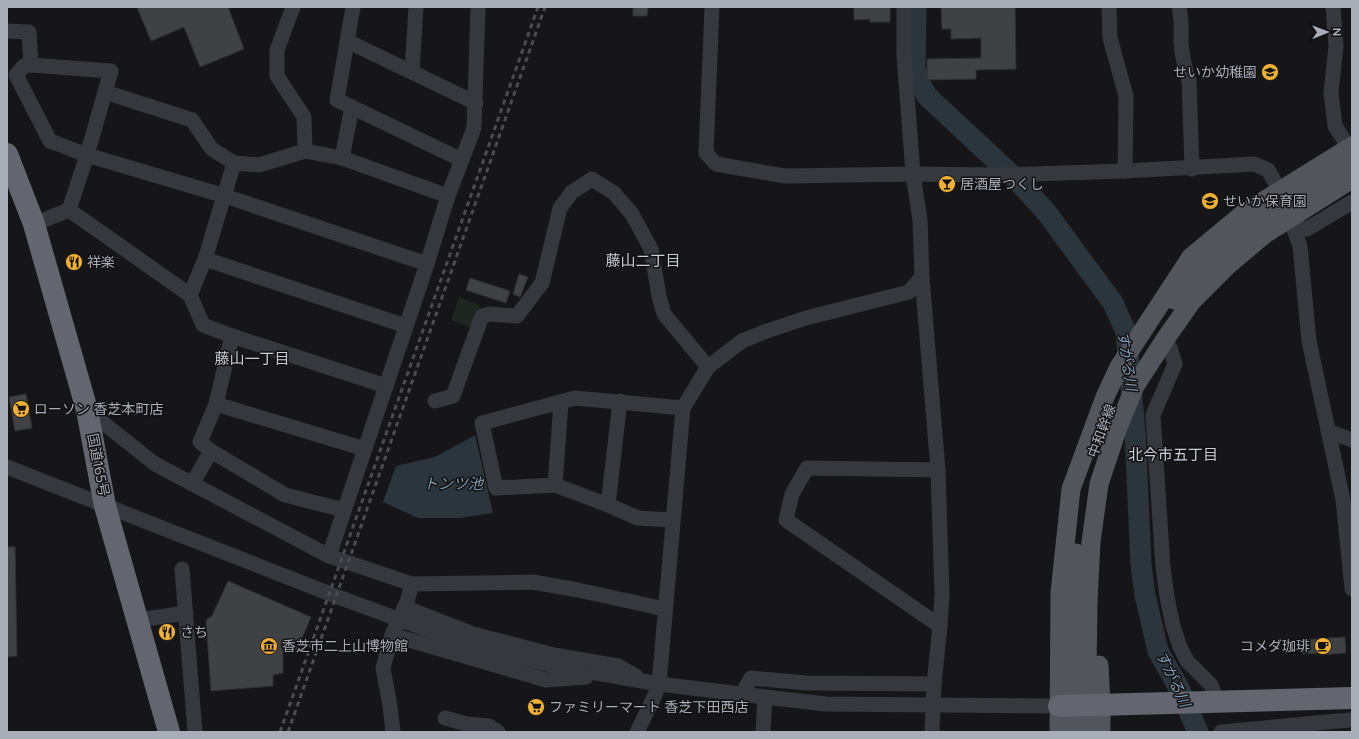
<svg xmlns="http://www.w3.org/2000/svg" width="1359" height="739" font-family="Figtree,'Noto Sans JP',sans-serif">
<rect width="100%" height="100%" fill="#161618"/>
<path fill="#1e261f" d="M 459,297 L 480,305 L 472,328 L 451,320 Z"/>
<path fill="#2c353c" d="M 475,435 L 493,513 L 459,518 L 418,518 L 383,502 L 396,466 L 435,457 Z"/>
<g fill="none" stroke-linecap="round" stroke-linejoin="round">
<path stroke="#2c353c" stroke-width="21" d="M 916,7 L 915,68 L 918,80 L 927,96 L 1017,180 L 1047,213 L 1113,303 L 1126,332 L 1135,431 L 1141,565 L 1145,595 L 1158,651 L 1179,688 L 1198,732"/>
</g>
<g fill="#404145" stroke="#303034">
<path d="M 137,7 L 228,7 L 244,49 L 200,67 L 184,27 L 151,41 Z"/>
<path d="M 633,7 L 648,7 L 647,16 L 633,16 Z"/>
<path d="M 854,7 L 890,7 L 890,22 L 870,22 L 870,19 L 854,20 Z"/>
<path d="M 941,7 L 1015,7 L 1016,69 L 976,70 L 976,79 L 927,80 L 927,59 L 981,58 L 981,38 L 951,39 L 951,29 L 942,29 Z"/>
<path d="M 519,274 L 528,277 L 520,297 L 513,294 Z"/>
<path d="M 470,278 L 510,291 L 506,303 L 466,290 Z"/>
<path d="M 26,394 L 32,428 L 15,431 L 9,397 Z"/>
<path d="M 7,547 L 15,547 L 17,656 L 7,657 Z"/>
<path d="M 228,581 L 311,617 L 297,650 L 283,647 L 283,673 L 273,675 L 273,686 L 211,691 L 206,620 L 212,616 Z"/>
<path d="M 1345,637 L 1346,653 L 1320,655 L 1320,653 L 1302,654 L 1301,640 Z"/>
</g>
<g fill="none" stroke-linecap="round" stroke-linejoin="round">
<g stroke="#37383d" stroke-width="15">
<path d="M 293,7 L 277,50 L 277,76 L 304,117 L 305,151"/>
<path d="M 353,7 L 337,100 L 462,160"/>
<path d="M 712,7 L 706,153 L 716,164 L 785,176 L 913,174 L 1002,175 L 1125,171 L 1254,164 L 1268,170 L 1280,191 L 1300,246 L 1309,341 L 1343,500 L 1352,589"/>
<path d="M 904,7 L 904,55 L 913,174 L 920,220 L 922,277 L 938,470 L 942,595 L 940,626 L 934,684 L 932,732"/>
<path d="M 1109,7 L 1110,38 L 1126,96 L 1125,171"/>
<path d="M 1179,7 C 1182,19 1181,30 1181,43 C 1182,55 1185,69 1189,80 L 1192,169"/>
<path d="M 1333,7 L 1336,46 L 1331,93 L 1335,126 L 1349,148"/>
<path d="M 7,31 L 29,32 L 31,65"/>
<path d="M 347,41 L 476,103"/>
<path d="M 412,72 L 416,7"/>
<path d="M 105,92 L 192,120 L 212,149 L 234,163 L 259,165 L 305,151 L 342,158 L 448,196"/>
<path d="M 342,158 L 352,107"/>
<path d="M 234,163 L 205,259 L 190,295 L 203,325 L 232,336 L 386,386"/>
<path d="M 69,210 L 190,295"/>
<path d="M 34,224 L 69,210 L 87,155 L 111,71 L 31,65 L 24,66 L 16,75 L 50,141 L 87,155 L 225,196 L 427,264"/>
<path d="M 1293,227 L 1307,229 L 1352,202"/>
<path d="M 205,259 L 406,326"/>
<path d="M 232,336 L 216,404 L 365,449"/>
<path d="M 1170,348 L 1175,364 L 1153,415 L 1163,567 L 1167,597 L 1173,626 L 1180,647 L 1187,661 L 1211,685 L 1217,701"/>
<path d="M 435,401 L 453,396 L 482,316 L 489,314 L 517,316 L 542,283 L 560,208 L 572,192 L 592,179 L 614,193 L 632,214 L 651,249 L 659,296 L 664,314 L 708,367"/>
<path d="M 216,404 L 200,442 L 211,451 L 285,495 L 344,510"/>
<path d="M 87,410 L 155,464 L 329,556 L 427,264 L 448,196 L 474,128 L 478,7"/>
<path d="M 1328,431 L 1352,440"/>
<path d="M 7,467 L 338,597 L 458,641 L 546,664 L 659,684 L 765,697 L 826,704 L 1059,706"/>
<path d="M 938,470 L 807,468 L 792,494 L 786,520 L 940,626"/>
<path d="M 192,484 L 211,451"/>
<path d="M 555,485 L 561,402"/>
<path d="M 608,505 L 620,401"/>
<path d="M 672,520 L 638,518 L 608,505 L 555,485 L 496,488 L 482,423 L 575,398 L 683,408"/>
<path d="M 329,556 L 412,584"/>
<path d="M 182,569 L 195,732"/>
<path d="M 404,607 L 473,634 L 554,655 L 618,666 L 636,676"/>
<path d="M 138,620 L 186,613"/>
<path d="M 392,635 L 546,680 L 586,677"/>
<path d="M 742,694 L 751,678 L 807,683 L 934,684"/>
<path d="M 445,718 L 467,724 L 489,726 L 498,732"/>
<path d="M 393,732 L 390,706 L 383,668 L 392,635 L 407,602 L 412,584 L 533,582 L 578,590 L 665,609"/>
<path d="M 637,732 L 655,695 L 659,684 L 683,408 L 708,367 L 742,341 L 767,331 L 806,318 L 909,292 L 922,277"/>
<path d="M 763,732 L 765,697"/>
<path d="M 1221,732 L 1349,720"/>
</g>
<g stroke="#53555c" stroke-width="19">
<path d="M 1174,300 C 1220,240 1288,200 1352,163"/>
<path d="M 1099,665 L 1101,705 L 1101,732"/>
<path d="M 1059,732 L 1060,593 L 1071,489 L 1105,397 L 1119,367 L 1191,257 L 1244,213 L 1352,146"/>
<path d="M 1073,732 L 1074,602 L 1076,553"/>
<path d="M 1086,732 L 1088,602 L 1091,542 L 1099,484 L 1117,430 L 1135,386 L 1166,338 L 1192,301 L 1227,266 L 1265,234 L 1352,179"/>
</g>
<g stroke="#63666e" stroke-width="22">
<path d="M 7,154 L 34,224 L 87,410 L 105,506 L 169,732"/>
<path d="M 1059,706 L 1352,698"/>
</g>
<g stroke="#4a4c52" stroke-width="3" stroke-dasharray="5 4" stroke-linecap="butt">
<path d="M 280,732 L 538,7"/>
<path d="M 288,732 L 545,7"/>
</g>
</g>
<defs>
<g id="school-disc" transform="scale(0.9)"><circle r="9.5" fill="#f2b134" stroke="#111113"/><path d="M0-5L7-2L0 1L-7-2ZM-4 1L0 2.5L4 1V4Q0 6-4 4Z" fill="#111"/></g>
<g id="bar-disc" transform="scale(0.9)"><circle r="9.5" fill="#f2b134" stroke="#111113"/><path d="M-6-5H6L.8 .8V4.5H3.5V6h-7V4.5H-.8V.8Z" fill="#111"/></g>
<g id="restaurant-disc" transform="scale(0.9)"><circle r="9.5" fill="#f2b134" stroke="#111113"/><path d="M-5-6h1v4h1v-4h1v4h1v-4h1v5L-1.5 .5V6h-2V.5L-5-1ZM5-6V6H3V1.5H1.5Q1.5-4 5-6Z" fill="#111"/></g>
<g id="supermarket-disc" transform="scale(0.9)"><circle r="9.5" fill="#f2b134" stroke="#111113"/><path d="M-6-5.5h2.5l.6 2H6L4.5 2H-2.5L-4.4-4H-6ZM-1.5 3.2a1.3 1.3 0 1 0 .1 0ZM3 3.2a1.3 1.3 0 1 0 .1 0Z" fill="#111"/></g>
<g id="museum-disc" transform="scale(0.9)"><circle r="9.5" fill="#f2b134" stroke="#111113"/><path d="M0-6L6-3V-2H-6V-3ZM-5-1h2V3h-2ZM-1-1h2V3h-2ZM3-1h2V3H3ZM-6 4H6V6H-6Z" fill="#111"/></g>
<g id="cafe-disc" transform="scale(0.9)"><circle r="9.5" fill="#f2b134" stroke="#111113"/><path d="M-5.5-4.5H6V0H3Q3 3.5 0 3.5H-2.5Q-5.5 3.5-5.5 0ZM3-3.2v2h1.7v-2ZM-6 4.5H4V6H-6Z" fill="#111"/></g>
</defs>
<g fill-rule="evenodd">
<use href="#school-disc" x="1270" y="72"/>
<use href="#bar-disc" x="947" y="184"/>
<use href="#school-disc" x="1210" y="201"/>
<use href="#restaurant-disc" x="74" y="262"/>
<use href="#supermarket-disc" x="21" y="409"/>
<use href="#restaurant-disc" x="167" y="632"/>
<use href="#museum-disc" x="269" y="646"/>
<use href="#cafe-disc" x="1323" y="646"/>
<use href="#supermarket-disc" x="536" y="707"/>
</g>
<g text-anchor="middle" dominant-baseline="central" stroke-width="3" stroke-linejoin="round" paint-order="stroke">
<g font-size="14" fill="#a8adb8" stroke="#111113" text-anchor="start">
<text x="1257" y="72" text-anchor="end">せいか幼稚園</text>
<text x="960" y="184">居酒屋つくし</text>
<text x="1223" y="201">せいか保育園</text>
<text x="87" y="262">祥楽</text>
<text x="34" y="409">ローソン 香芝本町店</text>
<text x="180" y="632">さち</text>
<text x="282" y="646">香芝市二上山博物館</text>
<text x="1310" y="646" text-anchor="end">コメダ珈琲</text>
<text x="549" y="707">ファミリーマート 香芝下田西店</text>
</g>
<g font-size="14" fill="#a8adb8" stroke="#111113">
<text transform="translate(1102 431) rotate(-70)">中和幹線</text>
<text transform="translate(98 465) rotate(79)">国道165号</text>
</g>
<g font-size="15" fill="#c9ccd4" stroke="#111113">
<text x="643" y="261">藤山二丁目</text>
<text x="252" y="359">藤山一丁目</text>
<text x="1173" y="455">北今市五丁目</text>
</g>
<g font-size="15" font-style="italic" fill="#7f9bb3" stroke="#111113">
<text transform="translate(1127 361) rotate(82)">すがる川</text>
<text x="453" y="484">トンツ池</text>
<text transform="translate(1173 679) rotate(65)">すがる川</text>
</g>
</g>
<rect width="1359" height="739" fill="none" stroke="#a8adb8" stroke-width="16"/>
<g transform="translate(1327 32) rotate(89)" stroke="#111113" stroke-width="3" paint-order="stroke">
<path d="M0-3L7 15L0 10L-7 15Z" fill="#a8adb8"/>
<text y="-6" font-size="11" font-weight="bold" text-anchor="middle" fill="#a8adb8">N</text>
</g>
</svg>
